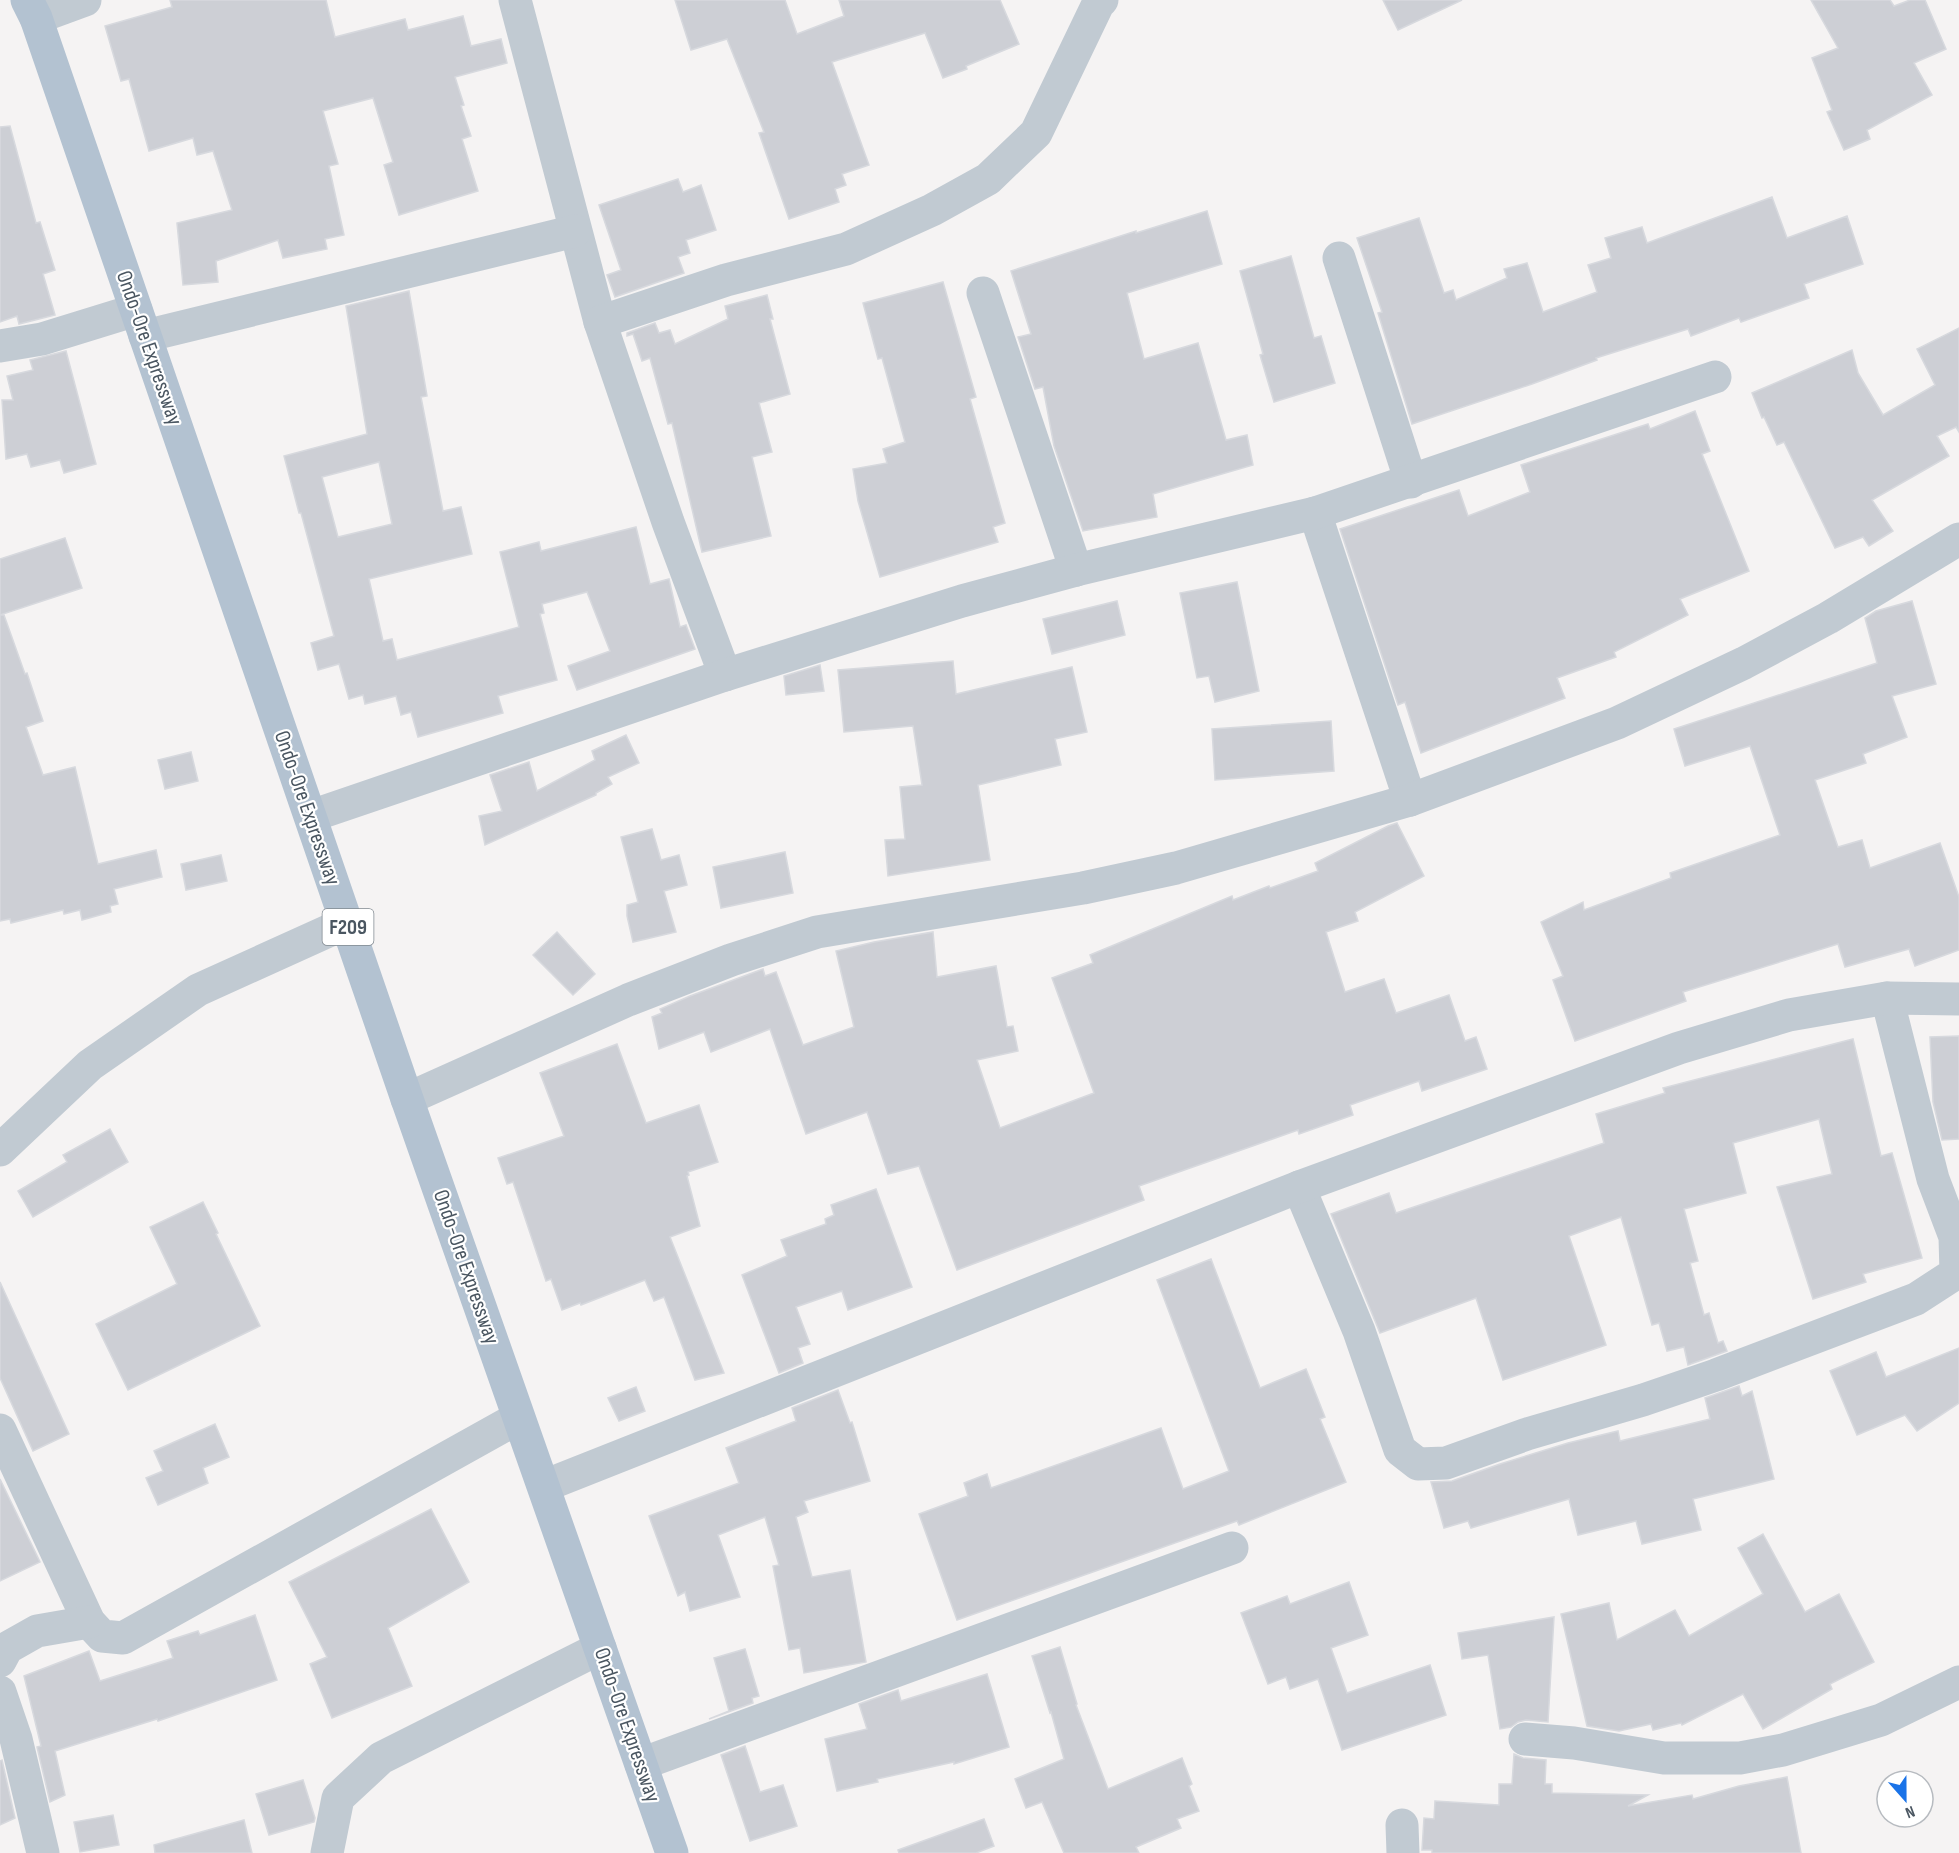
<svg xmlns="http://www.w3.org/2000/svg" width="1959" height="1853" font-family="'Sofia Sans Condensed',sans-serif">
<rect width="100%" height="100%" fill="#f5f3f3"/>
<g fill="#cdcfd5" stroke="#d7d9de" stroke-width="1.5" fill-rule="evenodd">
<path d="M 170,0 L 326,0 L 335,37 L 405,19 L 408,30 L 463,16 L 471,46 L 501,39 L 507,63 L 455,77 L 464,105 L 461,106 L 471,136 L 462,139 L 478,191 L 399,215 L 384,165 L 393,162 L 373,98 L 323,111 L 338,164 L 329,166 L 344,235 L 325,239 L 327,249 L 283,258 L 278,240 L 216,261 L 218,282 L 183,285 L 177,223 L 232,210 L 213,151 L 197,155 L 193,138 L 149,151 L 129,79 L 121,81 L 105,26 L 172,7 Z"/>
<path d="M 675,0 L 785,0 L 797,34 L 844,16 L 839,0 L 1000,0 L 1019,44 L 966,66 L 967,69 L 943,78 L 925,33 L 832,62 L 869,165 L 842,174 L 846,185 L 835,189 L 839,202 L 789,219 L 759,133 L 764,132 L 727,39 L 691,50 Z"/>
<path d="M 1383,0 L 1462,0 L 1398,30 Z"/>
<path d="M 1811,0 L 1890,0 L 1894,6 L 1910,0 L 1925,0 L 1946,49 L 1914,63 L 1932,95 L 1867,130 L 1870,139 L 1844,150 L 1827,112 L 1832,110 L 1812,58 L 1838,48 Z"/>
<path d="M 10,126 L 36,223 L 40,222 L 55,270 L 43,274 L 55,315 L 19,324 L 17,316 L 0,322 L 0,127 Z"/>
<path d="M 678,179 L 683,192 L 701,185 L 716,230 L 686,240 L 690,253 L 678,257 L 684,273 L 615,297 L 607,275 L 621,270 L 599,205 Z"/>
<path d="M 1772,197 L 1787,238 L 1847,216 L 1863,264 L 1804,284 L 1809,298 L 1741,322 L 1739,318 L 1691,336 L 1688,329 L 1596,358 L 1597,360 L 1532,384 L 1412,424 L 1378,313 L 1382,312 L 1357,238 L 1419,218 L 1444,293 L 1453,290 L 1456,300 L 1507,278 L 1504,269 L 1527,263 L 1543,312 L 1597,292 L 1588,265 L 1611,258 L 1605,238 L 1642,227 L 1647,243 Z"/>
<path d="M 1207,211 L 1222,264 L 1127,293 L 1144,359 L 1198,343 L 1226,440 L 1247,435 L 1253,465 L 1153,494 L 1157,517 L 1083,531 L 1054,446 L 1043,387 L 1035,389 L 1020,343 L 1018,337 L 1031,334 L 1011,271 L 1136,231 L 1136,233 Z"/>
<path d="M 1291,256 L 1314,338 L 1321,336 L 1335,383 L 1274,402 L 1260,355 L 1263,354 L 1240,271 Z"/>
<path d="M 943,282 L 976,397 L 970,399 L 1005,523 L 993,527 L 998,542 L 880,577 L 858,501 L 853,469 L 887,463 L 883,449 L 905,442 L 882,358 L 878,359 L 863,303 Z"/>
<path d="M 409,291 L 427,396 L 421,397 L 443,511 L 461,507 L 472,554 L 369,579 L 383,641 L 392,639 L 397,660 L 519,627 L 500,552 L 539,542 L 541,551 L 636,527 L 650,584 L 669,579 L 680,627 L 686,625 L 695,649 L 577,690 L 568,666 L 610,651 L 587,592 L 542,604 L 544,613 L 540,614 L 557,680 L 498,696 L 503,713 L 418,737 L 411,712 L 401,715 L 396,696 L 365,704 L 363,695 L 349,699 L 339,664 L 318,670 L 311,643 L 334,636 L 301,513 L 299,513 L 284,456 L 367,434 L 346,306 ZM 379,462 L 392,524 L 338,537 L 322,477 Z"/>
<path d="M 767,295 L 773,319 L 770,319 L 790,394 L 759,403 L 772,452 L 752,457 L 771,536 L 702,552 L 672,423 L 668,424 L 650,358 L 642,361 L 633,334 L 627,336 L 627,333 L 655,323 L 659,333 L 670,330 L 675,344 L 728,319 L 725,306 Z"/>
<path d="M 1959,328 L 1959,432 L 1956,427 L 1937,436 L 1949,456 L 1872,500 L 1893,531 L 1869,546 L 1863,537 L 1835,548 L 1784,442 L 1777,445 L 1764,417 L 1762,418 L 1752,393 L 1852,350 L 1858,373 L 1883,415 L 1935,385 L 1917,349 Z"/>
<path d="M 66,351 L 96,464 L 64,473 L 60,460 L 31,467 L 27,454 L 6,459 L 2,400 L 13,400 L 7,376 L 33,370 L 30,360 Z"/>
<path d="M 1695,411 L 1710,451 L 1702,454 L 1749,571 L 1680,599 L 1688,615 L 1614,652 L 1616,657 L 1557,678 L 1565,698 L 1421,753 L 1405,702 L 1398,705 L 1340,529 L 1459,490 L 1468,516 L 1530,492 L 1521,465 L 1648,424 L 1650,429 Z"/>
<path d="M 65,538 L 82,588 L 0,615 L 0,559 Z"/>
<path d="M 1237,582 L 1259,691 L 1215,702 L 1209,676 L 1197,678 L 1180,593 Z"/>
<path d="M 1117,601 L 1125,635 L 1052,654 L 1043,619 Z"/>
<path d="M 1912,601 L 1936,684 L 1892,696 L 1907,737 L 1863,754 L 1866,763 L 1815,780 L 1838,847 L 1862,840 L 1870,868 L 1940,843 L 1959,897 L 1959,950 L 1915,966 L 1909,949 L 1845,967 L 1838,944 L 1683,992 L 1686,1001 L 1575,1041 L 1553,980 L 1563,976 L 1541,922 L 1583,902 L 1584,910 L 1671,878 L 1670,873 L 1780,835 L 1750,746 L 1685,766 L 1674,729 L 1877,663 L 1865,618 L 1876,611 Z"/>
<path d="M 0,615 L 4,615 L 25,674 L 27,673 L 43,721 L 26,727 L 43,775 L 75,767 L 98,864 L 156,850 L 162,877 L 114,889 L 118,904 L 110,906 L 111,912 L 82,920 L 80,910 L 64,914 L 63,910 L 11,923 L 10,919 L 0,921 Z"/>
<path d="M 953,661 L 956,694 L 1072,667 L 1087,732 L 1055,739 L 1061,765 L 978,785 L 990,860 L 888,876 L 885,840 L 905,839 L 900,787 L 922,785 L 913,726 L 844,732 L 838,670 Z"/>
<path d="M 820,665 L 824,691 L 786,695 L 784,676 Z"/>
<path d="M 1331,721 L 1334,771 L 1215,780 L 1212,729 Z"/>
<path d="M 626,735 L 639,763 L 608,777 L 612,784 L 596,793 L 596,795 L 485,845 L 479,816 L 502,811 L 490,775 L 529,762 L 537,791 L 595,760 L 592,751 Z"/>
<path d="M 191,752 L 198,781 L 165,789 L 158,760 Z"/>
<path d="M 1397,823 L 1424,876 L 1355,912 L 1358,921 L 1326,932 L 1345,992 L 1384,979 L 1396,1013 L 1449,995 L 1465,1041 L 1476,1037 L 1487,1069 L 1422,1091 L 1419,1081 L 1350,1105 L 1353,1115 L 1299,1134 L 1298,1130 L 1139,1186 L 1144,1200 L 957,1270 L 919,1166 L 888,1174 L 867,1112 L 806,1134 L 770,1029 L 711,1052 L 704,1032 L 659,1049 L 652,1017 L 662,1013 L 660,1009 L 690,996 L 763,969 L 765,976 L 776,972 L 803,1045 L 854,1027 L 836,951 L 874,942 L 933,932 L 937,977 L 996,966 L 1007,1027 L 1013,1026 L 1018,1051 L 977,1060 L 1000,1128 L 1094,1093 L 1052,978 L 1093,963 L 1090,955 L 1232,896 L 1233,900 L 1269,886 L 1270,888 L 1318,871 L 1315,863 L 1388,826 Z"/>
<path d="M 652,829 L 661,860 L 679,855 L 687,885 L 664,891 L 676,932 L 633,942 L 627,916 L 627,905 L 638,902 L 621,837 Z"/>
<path d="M 785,852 L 793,893 L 721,908 L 713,867 Z"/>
<path d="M 221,855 L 227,881 L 186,890 L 181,864 Z"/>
<path d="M 557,932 L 595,974 L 573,995 L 533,955 Z"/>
<path d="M 1959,1036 L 1959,1139 L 1942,1140 L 1933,1102 L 1930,1037 Z"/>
<path d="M 1853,1039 L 1881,1156 L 1892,1153 L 1922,1258 L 1863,1274 L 1866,1282 L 1813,1299 L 1777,1187 L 1832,1174 L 1819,1119 L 1733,1143 L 1746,1193 L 1684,1209 L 1698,1261 L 1690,1263 L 1704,1315 L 1709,1313 L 1718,1343 L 1723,1341 L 1727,1351 L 1688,1365 L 1684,1347 L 1667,1351 L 1659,1323 L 1652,1325 L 1621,1217 L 1569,1236 L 1606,1345 L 1503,1380 L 1476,1298 L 1380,1333 L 1331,1214 L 1389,1193 L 1396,1213 L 1604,1143 L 1596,1114 L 1665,1093 L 1663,1088 Z"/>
<path d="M 617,1044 L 646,1123 L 699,1105 L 718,1162 L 688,1172 L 689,1175 L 687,1176 L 700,1226 L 670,1237 L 724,1373 L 695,1380 L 664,1297 L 654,1301 L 645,1280 L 581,1305 L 580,1303 L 562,1310 L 551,1279 L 546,1281 L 513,1182 L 507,1184 L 498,1158 L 564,1136 L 540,1073 Z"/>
<path d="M 110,1129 L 128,1162 L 33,1217 L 18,1191 L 67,1162 L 63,1155 Z"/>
<path d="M 876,1189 L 912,1287 L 848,1310 L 842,1291 L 796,1307 L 810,1344 L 798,1348 L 803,1363 L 779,1373 L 742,1275 L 787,1256 L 781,1240 L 826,1224 L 825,1219 L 834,1215 L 831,1205 Z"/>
<path d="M 203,1202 L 218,1233 L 216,1234 L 260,1326 L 128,1390 L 96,1324 L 177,1284 L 150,1227 Z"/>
<path d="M 1211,1259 L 1260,1388 L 1306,1369 L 1325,1417 L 1320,1419 L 1346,1482 L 1239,1525 L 1237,1521 L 957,1620 L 919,1514 L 968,1496 L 964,1483 L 987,1474 L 991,1488 L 1161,1428 L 1183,1489 L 1229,1471 L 1157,1280 Z"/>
<path d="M 0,1282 L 69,1434 L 33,1451 L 0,1378 Z"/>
<path d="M 1959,1348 L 1959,1403 L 1917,1431 L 1905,1415 L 1857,1435 L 1830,1371 L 1876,1352 L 1886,1377 Z"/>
<path d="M 1739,1386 L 1742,1396 L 1752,1391 L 1774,1479 L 1693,1499 L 1701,1530 L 1642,1544 L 1636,1521 L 1578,1535 L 1569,1499 L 1471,1528 L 1468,1521 L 1444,1528 L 1431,1482 L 1452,1481 L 1500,1464 L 1568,1443 L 1618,1431 L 1620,1441 L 1710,1419 L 1705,1398 Z"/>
<path d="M 636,1387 L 645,1411 L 619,1421 L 608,1398 Z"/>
<path d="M 838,1390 L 850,1423 L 852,1422 L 870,1481 L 804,1501 L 808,1512 L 796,1517 L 812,1577 L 850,1570 L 866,1662 L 804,1673 L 800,1648 L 789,1650 L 773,1566 L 779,1565 L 765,1517 L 718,1535 L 740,1597 L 690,1611 L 685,1592 L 678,1596 L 649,1516 L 739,1483 L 726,1448 L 796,1421 L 792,1408 Z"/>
<path d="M 215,1424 L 229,1457 L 203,1468 L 208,1483 L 158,1505 L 146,1478 L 163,1471 L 154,1451 Z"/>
<path d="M 0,1479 L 40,1562 L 0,1581 Z"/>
<path d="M 431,1509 L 469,1582 L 388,1628 L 412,1686 L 332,1718 L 310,1664 L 327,1657 L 289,1582 Z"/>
<path d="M 1763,1534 L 1805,1612 L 1839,1594 L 1874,1662 L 1830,1684 L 1832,1689 L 1763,1729 L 1743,1694 L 1682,1725 L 1681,1723 L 1653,1730 L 1651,1724 L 1619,1731 L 1587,1726 L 1561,1614 L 1609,1603 L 1617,1640 L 1675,1610 L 1689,1636 L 1763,1594 L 1738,1548 Z"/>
<path d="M 1349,1582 L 1368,1635 L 1331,1648 L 1347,1693 L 1430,1665 L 1446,1715 L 1342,1750 L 1318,1679 L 1290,1689 L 1286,1677 L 1268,1684 L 1241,1613 L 1287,1596 L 1290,1604 Z"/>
<path d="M 255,1615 L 277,1680 L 158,1721 L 157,1719 L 55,1751 L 65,1795 L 50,1802 L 37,1747 L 41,1746 L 24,1676 L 89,1651 L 100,1681 L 173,1658 L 167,1641 L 198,1631 L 200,1635 Z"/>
<path d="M 1554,1617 L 1548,1722 L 1526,1720 L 1518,1722 L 1511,1727 L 1500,1729 L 1488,1655 L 1462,1659 L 1458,1633 Z"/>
<path d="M 1060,1647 L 1077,1704 L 1076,1705 L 1108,1789 L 1182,1758 L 1192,1784 L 1189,1786 L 1199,1811 L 1177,1819 L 1181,1828 L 1136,1847 L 1139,1853 L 1064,1853 L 1042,1802 L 1026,1808 L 1015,1779 L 1064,1759 L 1051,1712 L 1050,1713 L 1032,1656 Z"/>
<path d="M 745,1649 L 759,1696 L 752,1698 L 753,1703 L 709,1719 L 729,1711 L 714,1658 Z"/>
<path d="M 987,1674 L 1009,1747 L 954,1764 L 954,1762 L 877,1779 L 878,1782 L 837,1791 L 825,1739 L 867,1729 L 859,1704 L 898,1690 L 901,1701 Z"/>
<path d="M 745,1746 L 760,1792 L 783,1785 L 797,1826 L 750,1841 L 721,1755 Z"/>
<path d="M 1514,1754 L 1523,1758 L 1546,1760 L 1545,1784 L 1552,1784 L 1552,1793 L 1648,1795 L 1628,1806 L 1692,1795 L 1693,1799 L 1739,1786 L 1787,1777 L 1801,1853 L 1432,1853 L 1432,1850 L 1422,1850 L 1424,1818 L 1434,1819 L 1435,1801 L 1499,1805 L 1499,1784 L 1512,1784 Z"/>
<path d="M 2,1760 L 15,1818 L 0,1825 L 0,1761 Z"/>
<path d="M 303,1780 L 315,1818 L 314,1822 L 269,1835 L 256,1794 Z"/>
<path d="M 113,1815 L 119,1845 L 80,1852 L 74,1822 Z"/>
<path d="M 984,1819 L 994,1846 L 976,1853 L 899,1853 L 898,1850 Z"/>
<path d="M 244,1820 L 252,1853 L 155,1853 L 154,1845 Z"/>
</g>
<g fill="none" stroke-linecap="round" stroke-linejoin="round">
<g stroke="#c1cad2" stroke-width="33">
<path d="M 515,0 L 600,322 L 668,522 L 725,675"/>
<path d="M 36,18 L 85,0"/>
<path d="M 1339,258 L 1411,482"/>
<path d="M 983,293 L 1076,570"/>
<path d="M 600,322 L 726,280 L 846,249 L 932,210 L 988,179 L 1036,133 L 1098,4 L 1102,0"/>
<path d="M 145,336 L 575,231"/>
<path d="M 0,346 L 42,339 L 136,310"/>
<path d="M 1315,513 L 1410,800"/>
<path d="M 311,816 L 725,675 L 962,601 L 1076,570 L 1315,513 L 1715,377"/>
<path d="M 407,1099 L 628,1000 L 731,960 L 817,932 L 1083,888 L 1176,868 L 1410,800 L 1617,723 L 1744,663 L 1828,618 L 1959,539"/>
<path d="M 0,1150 L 90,1065 L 198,990 L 346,923"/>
<path d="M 1299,1187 L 1359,1331 L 1400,1450 L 1418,1464 L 1446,1463 L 1527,1434 L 1643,1400 L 1716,1375 L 1916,1299 L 1956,1273 L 1955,1237 L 1933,1179 L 1887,998"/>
<path d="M 0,1430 L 89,1622 L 102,1636 L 123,1638 L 518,1418"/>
<path d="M 544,1486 L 1299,1187 L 1679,1048 L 1789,1015 L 1887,998 L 1959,999"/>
<path d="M 0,1661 L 7,1648 L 37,1631 L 89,1622"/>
<path d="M 0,1692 L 16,1739 L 43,1853"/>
<path d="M 1525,1739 L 1574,1743 L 1664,1758 L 1740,1758 L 1783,1750 L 1881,1720 L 1959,1682"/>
<path d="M 641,1764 L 1232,1548"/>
<path d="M 1402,1825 L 1403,1853"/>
<path d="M 327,1853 L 338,1798 L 381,1758 L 600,1648"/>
</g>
<path stroke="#b3c2d1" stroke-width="33" d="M 27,0 L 36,18 L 407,1099 L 672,1853"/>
</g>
<g text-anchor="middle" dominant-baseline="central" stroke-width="4.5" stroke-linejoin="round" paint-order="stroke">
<rect fill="#fff" stroke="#808990" stroke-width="1.5" x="322.5" y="909" width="51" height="36" rx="4.5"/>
<g font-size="21" font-weight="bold" fill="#4a5661">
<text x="348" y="927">F209</text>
</g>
<g font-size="22" fill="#4a5661" stroke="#fff">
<text transform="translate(149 348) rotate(71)">Ondo-Ore Expressway</text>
<text transform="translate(307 808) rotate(71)">Ondo-Ore Expressway</text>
<text transform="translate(466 1267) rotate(71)">Ondo-Ore Expressway</text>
<text transform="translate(627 1725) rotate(71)">Ondo-Ore Expressway</text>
</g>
</g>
<g transform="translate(1905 1799) rotate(159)"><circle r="28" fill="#ffffff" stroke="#b7bbc0" stroke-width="1.5"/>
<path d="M0-4.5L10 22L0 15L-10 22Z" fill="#1a73e8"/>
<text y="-9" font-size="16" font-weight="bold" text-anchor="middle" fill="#4a5661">N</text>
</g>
</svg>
